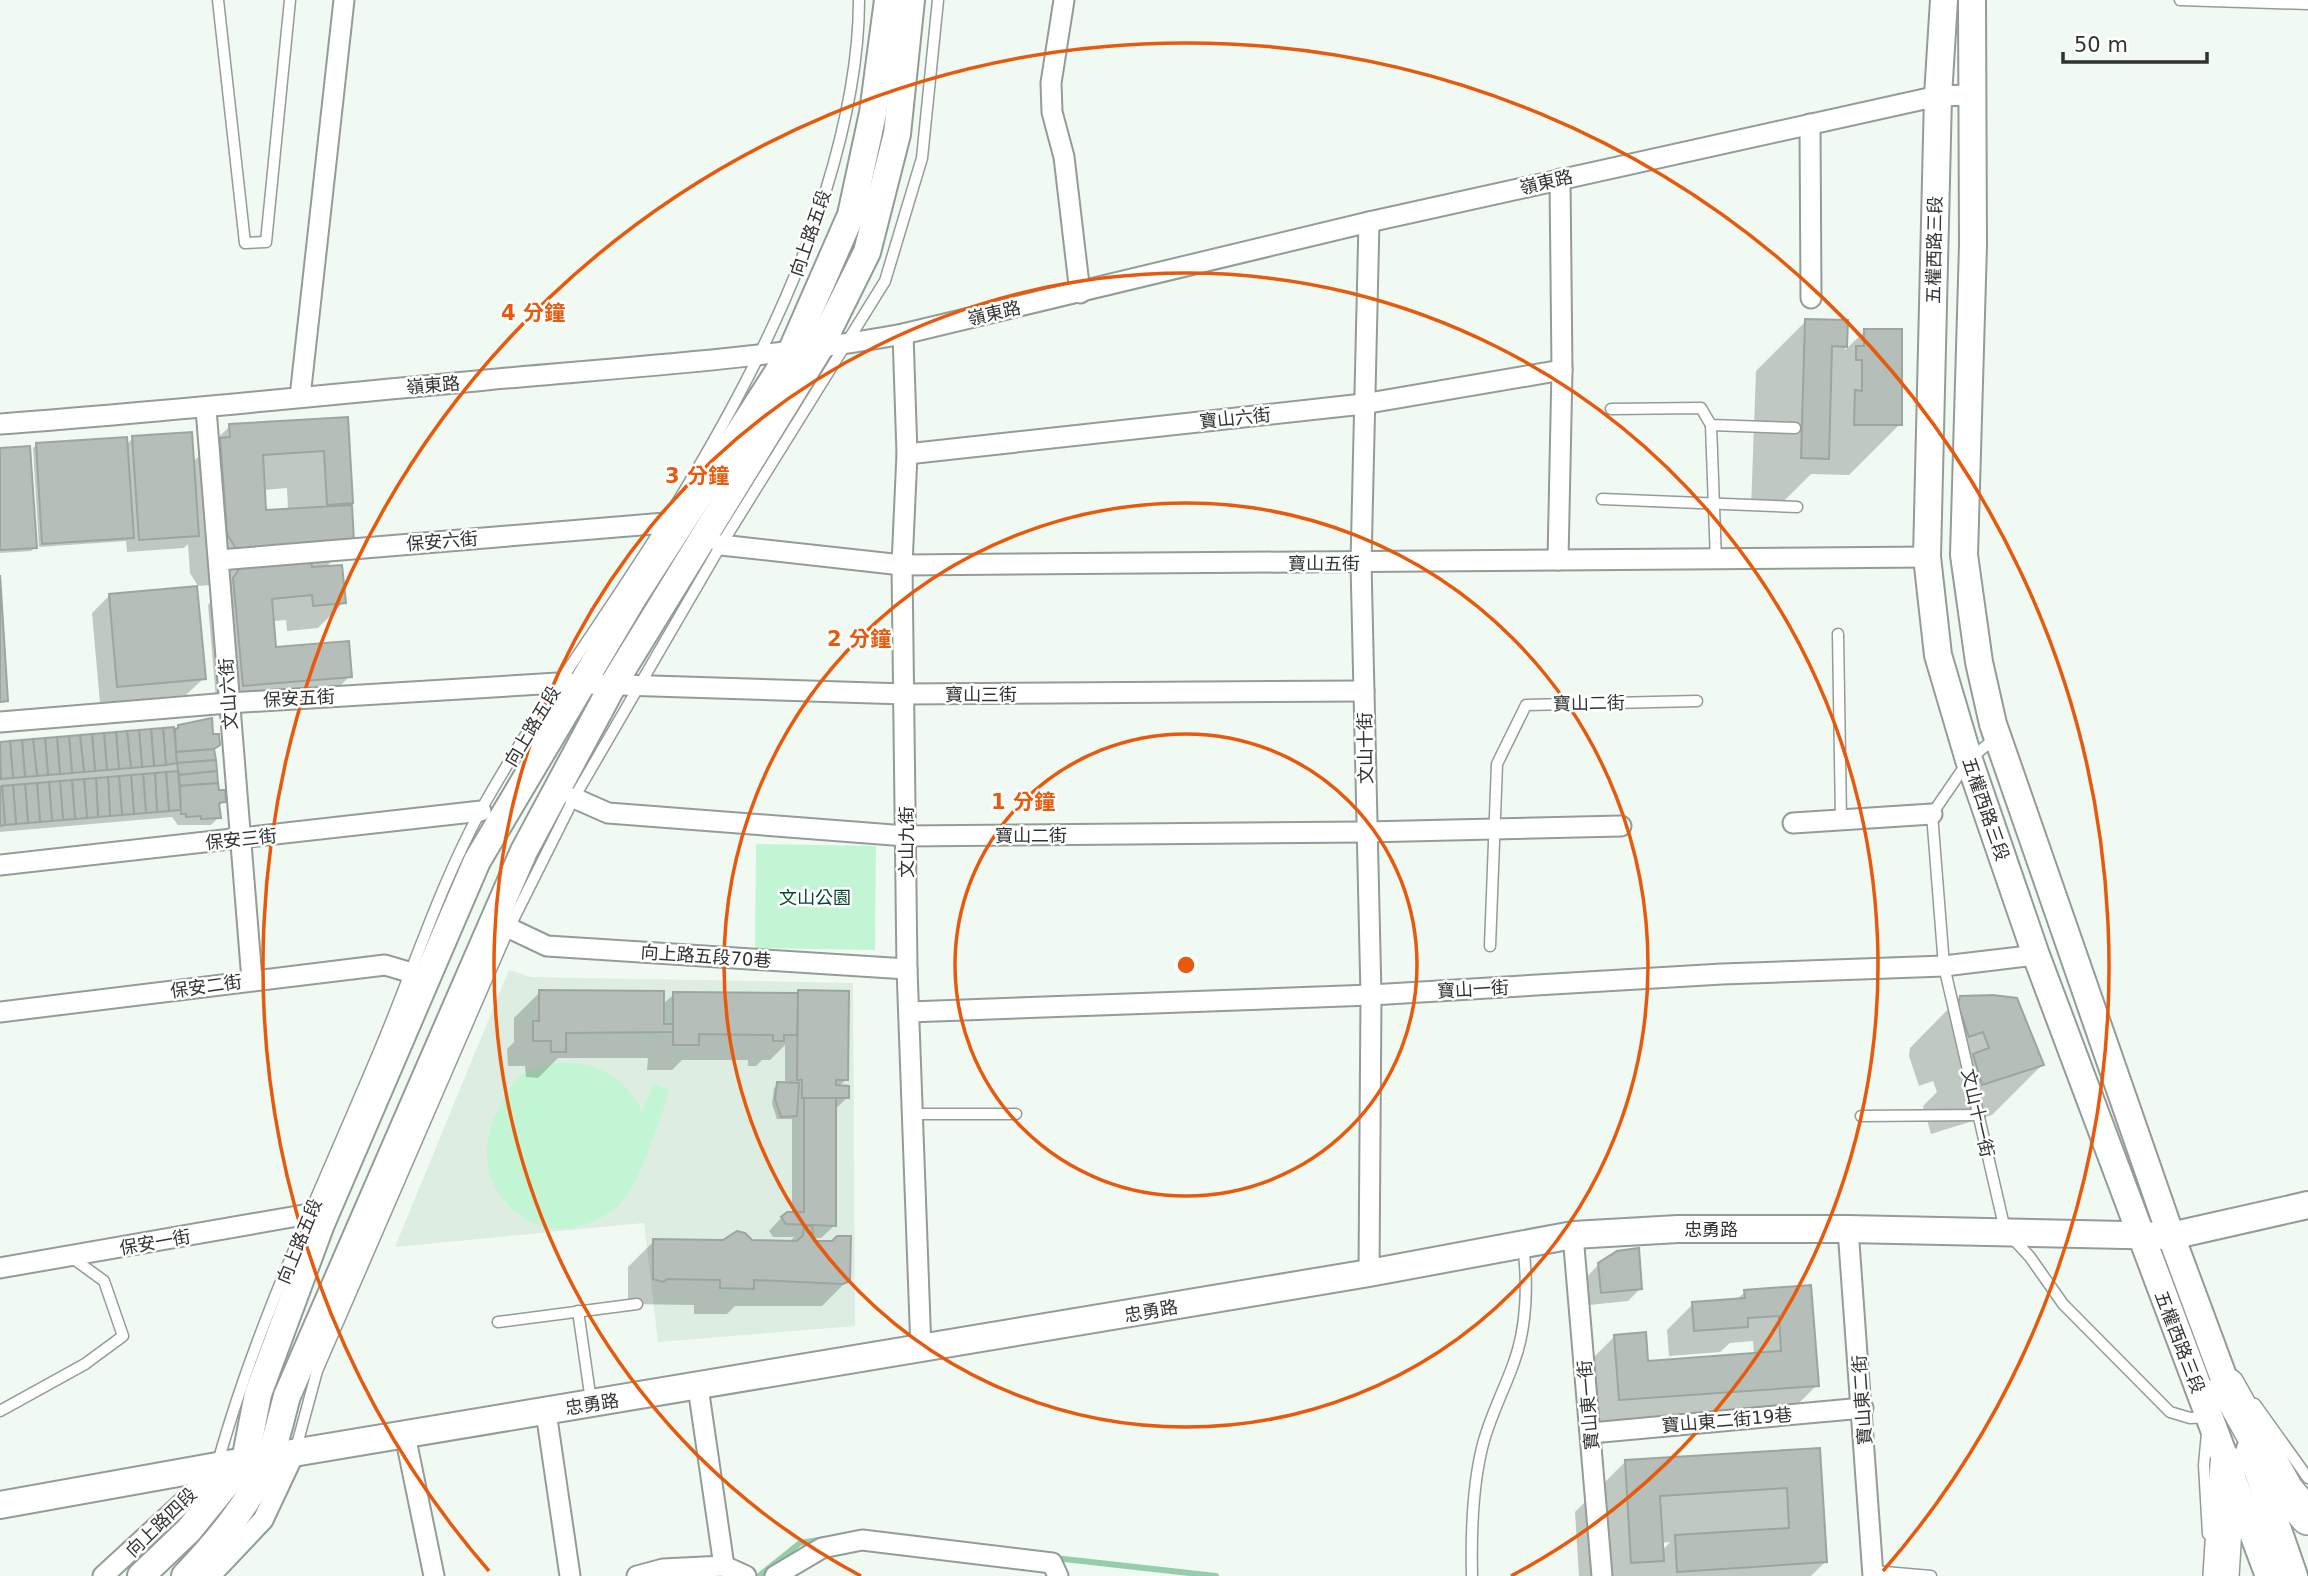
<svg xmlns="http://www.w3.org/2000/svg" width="2308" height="1576" font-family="'DejaVu Sans','Noto Sans TC',sans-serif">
<rect width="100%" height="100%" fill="#f0faf3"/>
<path fill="#ddede2" d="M 509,970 L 531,977 L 853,983 L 855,1326 L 658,1342 L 644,1223 L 395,1247 Z"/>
<g fill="#c2f5d4">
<path d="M 756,844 L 876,846 L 875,950 L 755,948 Z"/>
<path d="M 566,1062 C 601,1065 627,1079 642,1112 L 654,1084 L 670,1090 C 659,1119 643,1175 625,1198 C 612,1214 594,1223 575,1227 C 554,1231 537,1227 520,1215 C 480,1187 479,1142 502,1102 C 508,1091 515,1079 525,1073 C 538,1066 552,1064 566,1062 Z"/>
</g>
<g fill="#0003" fill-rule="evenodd">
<path d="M 1806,321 L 1846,322 L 1845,350 L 1865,331 L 1900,424 L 1849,475 L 1811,474 L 1776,509 L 1751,508 L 1756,371 Z"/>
<path d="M 346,419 L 352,541 L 325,568 L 344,602 L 318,628 L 287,631 L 286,620 L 273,621 L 275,649 L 350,676 L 324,702 L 217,711 L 208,605 L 226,584 L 198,586 L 190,573 L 188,544 L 184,548 L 127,552 L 126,541 L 39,547 L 33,448 L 36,445 L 126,445 L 133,438 L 192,463 L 230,426 ZM 287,488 L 288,510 L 265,512 L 263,490 Z"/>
<path d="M 0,450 L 35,547 L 31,551 L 0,553 Z"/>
<path d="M 109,596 L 204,678 L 186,695 L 100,703 L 92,613 Z"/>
<path d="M 210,720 L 217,792 L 224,801 L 218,807 L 219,817 L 211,825 L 178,825 L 172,817 L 0,832 L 0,744 L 175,731 L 194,721 Z"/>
<path d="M 540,992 L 662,1005 L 674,994 L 796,995 L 799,992 L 846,1080 L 838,1087 L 847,1098 L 834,1110 L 834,1226 L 821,1238 L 812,1238 L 813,1243 L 848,1280 L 822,1306 L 735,1306 L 727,1314 L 694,1314 L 694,1305 L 628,1304 L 628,1267 L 654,1241 L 789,1243 L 794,1237 L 773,1237 L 769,1231 L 784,1215 L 792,1215 L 792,1119 L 777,1119 L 772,1104 L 774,1088 L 778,1084 L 785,1085 L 785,1045 L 770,1060 L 762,1060 L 756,1066 L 748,1066 L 748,1060 L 682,1060 L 672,1070 L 647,1070 L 648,1058 L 558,1058 L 538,1078 L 526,1077 L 525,1066 L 508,1066 L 507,1049 L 514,1042 L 514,1018 Z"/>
<path d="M 1960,997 L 2042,1065 L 1992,1115 L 1931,1134 L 1923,1106 L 1937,1092 L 1933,1081 L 1919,1086 L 1909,1056 L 1910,1048 Z"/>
<path d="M 1599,1264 L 1641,1288 L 1628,1301 L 1589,1305 L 1586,1278 Z"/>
<path d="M 1810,1287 L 1817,1385 L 1791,1411 L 1594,1425 L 1589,1362 L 1615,1336 L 1646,1363 L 1754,1355 L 1753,1341 L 1730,1343 L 1720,1352 L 1669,1356 L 1667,1330 L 1693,1304 L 1735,1301 L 1745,1292 Z"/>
<path d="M 1818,1450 L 1826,1561 L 1811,1576 L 1579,1576 L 1575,1512 L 1625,1462 ZM 1670,1542 L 1662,1551 L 1661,1543 Z"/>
</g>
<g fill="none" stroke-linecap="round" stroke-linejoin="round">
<g stroke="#96ceab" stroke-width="6">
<path d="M 1055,1558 L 1216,1576"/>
<path d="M 759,1576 L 800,1543 L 825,1539"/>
</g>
</g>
<g fill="#b5beb8" stroke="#9da59f" stroke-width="2">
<path d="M 1805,319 L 1848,320 L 1847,347 L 1832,346 L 1829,459 L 1801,458 Z"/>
<path d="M 1864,329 L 1902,329 L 1902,425 L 1854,425 L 1855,390 L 1862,391 L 1862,360 L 1856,360 L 1856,346 L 1864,346 Z"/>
<path d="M 348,417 L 353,503 L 327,505 L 324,451 L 263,455 L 266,510 L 352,505 L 354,542 L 236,549 L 227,534 L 220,438 L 230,437 L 229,424 Z"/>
<path d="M 192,432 L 199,536 L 139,540 L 132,436 Z"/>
<path d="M 127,437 L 134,538 L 42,544 L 36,443 Z"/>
<path d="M 30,446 L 37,548 L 0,550 L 0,448 Z"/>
<path d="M 311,561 L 312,567 L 342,565 L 346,603 L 313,606 L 312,595 L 272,599 L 276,647 L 349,641 L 352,677 L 243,686 L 233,578 L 242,565 Z"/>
<path d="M 0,575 L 8,701 L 0,702 Z"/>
<path d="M 197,586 L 206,679 L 117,687 L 109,594 Z"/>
<path d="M 212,718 L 213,734 L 219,734 L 220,745 L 214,749 L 176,752 L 175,729 L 178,728 L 178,725 Z"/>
<path d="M 174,727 L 177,763 L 166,765 L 163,728 Z"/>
<path d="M 163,728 L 166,765 L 154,766 L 151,729 Z"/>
<path d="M 151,729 L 154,766 L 142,767 L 139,730 Z"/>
<path d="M 139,730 L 142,767 L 131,768 L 127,731 Z"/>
<path d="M 127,731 L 131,768 L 119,769 L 116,732 Z"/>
<path d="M 116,732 L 119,769 L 107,770 L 104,733 Z"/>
<path d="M 104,733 L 107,770 L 95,771 L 92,734 Z"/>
<path d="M 92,734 L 95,771 L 84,772 L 80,735 Z"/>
<path d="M 80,735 L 84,772 L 72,773 L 69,736 Z"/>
<path d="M 69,736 L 72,773 L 60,774 L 57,737 Z"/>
<path d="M 57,737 L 60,774 L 48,775 L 45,738 Z"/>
<path d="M 45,738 L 48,775 L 37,776 L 33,739 Z"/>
<path d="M 33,739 L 37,776 L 25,777 L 22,740 Z"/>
<path d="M 22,740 L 25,777 L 13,778 L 10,741 Z"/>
<path d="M 10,741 L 13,778 L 1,779 L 0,742 Z"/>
<path d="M 214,749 L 216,760 L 177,763 L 176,752 Z"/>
<path d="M 216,760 L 217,771 L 179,775 L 177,763 Z"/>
<path d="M 178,771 L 181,810 L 169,811 L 166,772 Z"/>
<path d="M 217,771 L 218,783 L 180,786 L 179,775 Z"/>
<path d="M 166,772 L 169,811 L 157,812 L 155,773 Z"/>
<path d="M 155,773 L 157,812 L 146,813 L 143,774 Z"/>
<path d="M 143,774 L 146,813 L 134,814 L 131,775 Z"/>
<path d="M 131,775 L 134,814 L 122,815 L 119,776 Z"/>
<path d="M 119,776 L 122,815 L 110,816 L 108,777 Z"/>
<path d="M 108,777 L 110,816 L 98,817 L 96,778 Z"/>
<path d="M 96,778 L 98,817 L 87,818 L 84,779 Z"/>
<path d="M 84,779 L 87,818 L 75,819 L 72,780 Z"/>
<path d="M 72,780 L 75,819 L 63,820 L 60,781 Z"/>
<path d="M 60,781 L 63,820 L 52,821 L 49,782 Z"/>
<path d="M 49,782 L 52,821 L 40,822 L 37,783 Z"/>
<path d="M 37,783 L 40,822 L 28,823 L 25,784 Z"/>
<path d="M 218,783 L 219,790 L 225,790 L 226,802 L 219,803 L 221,818 L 201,819 L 201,816 L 186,817 L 186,814 L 181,814 L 180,786 Z"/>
<path d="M 25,784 L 28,823 L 16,824 L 13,785 Z"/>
<path d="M 13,785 L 16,824 L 5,825 L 2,786 Z"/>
<path d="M 2,786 L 5,825 L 0,826 L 0,787 Z"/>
<path d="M 539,990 L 664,991 L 664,1024 L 673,1024 L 673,1032 L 566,1033 L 566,1052 L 551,1052 L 551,1041 L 533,1041 L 533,1021 L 539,1021 Z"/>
<path d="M 798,990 L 849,991 L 848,1080 L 836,1080 L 836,1085 L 849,1086 L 849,1098 L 802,1098 L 802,1080 L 797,1080 Z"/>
<path d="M 673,992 L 798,993 L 797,1035 L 784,1035 L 784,1041 L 773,1041 L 773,1035 L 699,1034 L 699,1045 L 673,1045 Z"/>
<path d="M 1993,995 L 2017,998 L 2044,1065 L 1982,1085 L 1973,1054 L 1989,1048 L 1983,1032 L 1969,1037 L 1958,1005 L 1960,996 Z"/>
<path d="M 777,1082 L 799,1083 L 797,1116 L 781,1117 L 775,1099 Z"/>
<path d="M 804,1098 L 836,1098 L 836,1226 L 786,1224 L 781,1217 L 787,1212 L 804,1212 Z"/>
<path d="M 804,1226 L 812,1226 L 814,1241 L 832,1241 L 837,1236 L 851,1236 L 850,1281 L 843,1284 L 754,1280 L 754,1289 L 720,1288 L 720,1280 L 667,1279 L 663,1282 L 653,1279 L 653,1239 L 723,1240 L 737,1231 L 745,1233 L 752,1240 L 797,1241 L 803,1235 Z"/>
<path d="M 1639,1248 L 1642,1289 L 1601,1293 L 1598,1263 L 1617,1251 Z"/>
<path d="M 1811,1285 L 1819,1386 L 1619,1400 L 1614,1335 L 1646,1332 L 1648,1361 L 1781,1351 L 1779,1316 L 1748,1318 L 1748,1327 L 1694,1331 L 1692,1302 L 1745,1298 L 1744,1290 Z"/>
<path d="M 1820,1448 L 1827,1562 L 1677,1572 L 1675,1535 L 1789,1528 L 1787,1488 L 1660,1496 L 1664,1561 L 1631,1563 L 1625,1460 Z"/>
</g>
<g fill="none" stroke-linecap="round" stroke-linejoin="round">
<g stroke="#939c96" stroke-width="13">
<g id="service">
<path d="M 218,0 L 245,243 L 266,242 L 290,0"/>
<path d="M 2180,0 L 2308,4"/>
<path d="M 1611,409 L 1701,408 L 1711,425 L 1795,428"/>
<path d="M 1711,425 L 1716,561"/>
<path d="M 1602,499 L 1797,507"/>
<path d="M 1838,634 L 1841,820"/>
<path d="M 1995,738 L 1969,760 L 1932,814 L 1944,966 L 2005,1230 L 2030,1257 L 2063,1304 L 2170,1412 L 2190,1418 L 2207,1417"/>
<path d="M 1490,946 L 1497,764 L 1526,705 L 1697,701"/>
<path d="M 913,1114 L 1016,1114"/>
<path d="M 1861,1116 L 1979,1115"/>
<path d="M 578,1311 L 591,1401"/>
<path d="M 498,1322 L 637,1304"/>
<path d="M 2255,1404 L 2308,1478"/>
<path d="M 0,1411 L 85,1364 L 123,1336 L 104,1281 L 71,1257"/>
<path d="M 2207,1433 L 2204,1465 L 2208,1534"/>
<path d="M 295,1452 L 317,1371 L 509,928 L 574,798 L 721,545 L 885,281 L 922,158 L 938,0"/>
<path d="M 218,1462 C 257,1322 321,1190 377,1056 C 412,974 438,889 481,810 C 536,711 604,620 664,524 C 729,420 789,308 826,190 C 845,128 859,65 859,0"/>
<path d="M 1873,1571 L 1931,1576"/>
<path d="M 1472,1576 C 1471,1534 1472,1489 1482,1448 C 1489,1418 1504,1391 1514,1362 C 1527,1327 1528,1282 1523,1245"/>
</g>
</g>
<g stroke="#939c96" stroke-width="23">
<g id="minor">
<path d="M 1064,0 L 1051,83 L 1052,112 L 1064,157 L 1080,293"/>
<path d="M 1810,124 L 1811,298"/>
<path d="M 903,334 L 907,454 L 902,565 L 907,969 L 921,1350"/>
<path d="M 300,397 L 344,0"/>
<path d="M 206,409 L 252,980"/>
<path d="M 0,424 C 163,412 324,395 486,380 C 626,367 766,359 903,334 L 1369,222 L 1938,96 L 1971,95"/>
<path d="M 907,454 L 1363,404 L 1562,370"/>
<path d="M 721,545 L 902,565 L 1927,557"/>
<path d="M 219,560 L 665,523"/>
<path d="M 1558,560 L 1562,370 L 1560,179"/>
<path d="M 0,722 L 228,703 L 558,683 L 905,694 L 1364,691"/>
<path d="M 574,798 L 608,813 L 906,836 L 1366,832 L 1621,826"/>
<path d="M 1793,823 L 1932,814"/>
<path d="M 0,865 L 481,811"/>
<path d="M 509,928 L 547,946 L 907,969"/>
<path d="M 0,1012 L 385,965 L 412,973"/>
<path d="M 909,1012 L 1371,995 L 1722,974 L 1944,966 L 2036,955"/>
<path d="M 1848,1229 L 1873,1576"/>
<path d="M 1573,1235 L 1602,1576"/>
<path d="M 0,1268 L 309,1214"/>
<path d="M 1369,1273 L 1371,995 L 1361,563 L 1369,222"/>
<path d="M 698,1387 L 724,1566 L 746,1576"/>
<path d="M 546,1412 L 570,1576"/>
<path d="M 1591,1433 L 1863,1408"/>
<path d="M 405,1435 L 434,1576"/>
<path d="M 103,1576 L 191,1495 L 217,1466"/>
<path d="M 210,1576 L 263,1520 L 294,1454"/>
<path d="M 637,1576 L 663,1569 L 724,1566"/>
<path d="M 775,1576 L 822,1548 L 862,1540 L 1052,1563 L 1058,1576"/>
</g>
</g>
<g stroke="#939c96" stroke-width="30">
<g id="secondary">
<path d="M 1944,0 L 1938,96 L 1927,557 L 1938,655 L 1969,760 L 2036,955 L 2269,1576"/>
<path d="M 1972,0 L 1973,245 L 1964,555 L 1979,662 L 1993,724 L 2171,1236 L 2233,1403"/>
<path d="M 2250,1449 L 2294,1576"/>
<path d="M 0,1505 L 245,1461 L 1369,1273 L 1573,1235 L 1678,1229 L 1848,1229 L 2171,1236 L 2308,1205"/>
<path d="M 141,1576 L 189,1530 L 245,1461 L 258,1394 L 321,1224 L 477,861 L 633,598 L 791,352 L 851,215 L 873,113 L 888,0"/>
<path d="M 185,1576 C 218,1541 250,1504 269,1458 C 277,1439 281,1417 287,1396 L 524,851 L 614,683 L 819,349 L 867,252 L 897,134 L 911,0"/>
</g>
</g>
<g stroke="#939c96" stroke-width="38">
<g id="motorway">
<path d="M 2227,1386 L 2286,1491 L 2308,1517"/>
<path d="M 2221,1576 L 2228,1464"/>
</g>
</g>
<use href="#service" stroke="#fff" stroke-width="10"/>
<use href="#minor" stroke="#fff" stroke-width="19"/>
<use href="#secondary" stroke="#fff" stroke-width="26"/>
<use href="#motorway" stroke="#fff" stroke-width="35"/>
</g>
<g fill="none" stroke="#e8590c" stroke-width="3.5">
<circle cx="1186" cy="965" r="231"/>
<circle cx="1186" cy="965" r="462"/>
<path d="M861 1576A692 692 0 1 1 1511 1576"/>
<path d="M489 1571A923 923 0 1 1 1883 1571"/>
</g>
<g text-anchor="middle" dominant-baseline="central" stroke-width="5" stroke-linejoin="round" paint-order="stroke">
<g font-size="18" fill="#303331" stroke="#fff">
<text transform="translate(1546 182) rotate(-13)">嶺東路</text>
<text transform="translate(810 233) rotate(-71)">向上路五段</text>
<text transform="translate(1934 250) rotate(-89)">五權西路三段</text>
<text transform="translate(994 313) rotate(-13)">嶺東路</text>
<text transform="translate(433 385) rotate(-5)">嶺東路</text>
<text transform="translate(1235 418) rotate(-6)">寶山六街</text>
<text transform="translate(442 541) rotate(-5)">保安六街</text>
<text x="1324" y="563">寶山五街</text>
<text transform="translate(228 694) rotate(-94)">文山六街</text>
<text x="981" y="694">寶山三街</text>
<text transform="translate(299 698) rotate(-3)">保安五街</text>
<text transform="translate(1589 703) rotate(-1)">寶山二街</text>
<text transform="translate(532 726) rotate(-59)">向上路五段</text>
<text transform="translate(1365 748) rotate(-91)">文山十街</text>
<text transform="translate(1986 809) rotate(71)">五權西路三段</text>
<text x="1031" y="835">寶山二街</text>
<text transform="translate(241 839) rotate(-6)">保安三街</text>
<text transform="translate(906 842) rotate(-90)">文山九街</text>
<text transform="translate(706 956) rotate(4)">向上路五段70巷</text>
<text transform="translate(206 986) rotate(-8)">保安二街</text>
<text transform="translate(1473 989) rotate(-3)">寶山一街</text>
<text transform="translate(1978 1113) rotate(77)">文山十一街</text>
<text x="1711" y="1229">忠勇路</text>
<text transform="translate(299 1241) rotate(-68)">向上路五段</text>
<text transform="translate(155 1242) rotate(-10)">保安一街</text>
<text transform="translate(1151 1311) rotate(-10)">忠勇路</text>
<text transform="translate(2180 1342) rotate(69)">五權西路三段</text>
<text transform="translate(1862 1400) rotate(-94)">寶山東二街</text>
<text transform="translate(592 1404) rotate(-9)">忠勇路</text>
<text transform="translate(1588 1405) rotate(-95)">寶山東一街</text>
<text transform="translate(1727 1420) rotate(-5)">寶山東二街19巷</text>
<text transform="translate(161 1522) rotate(-44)">向上路四段</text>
</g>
<g font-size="18" fill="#004828" stroke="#fff">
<text x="815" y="897">文山公園</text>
</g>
</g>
<circle cx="1186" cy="965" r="10" fill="#e8590c" stroke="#fff" stroke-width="3.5"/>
<g font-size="21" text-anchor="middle" font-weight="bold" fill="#e8590c" stroke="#fff" stroke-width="5" stroke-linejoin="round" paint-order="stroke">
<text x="533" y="320">4 分鐘</text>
<text x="697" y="483">3 分鐘</text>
<text x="859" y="646">2 分鐘</text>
<text x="1023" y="809">1 分鐘</text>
</g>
<path d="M2063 52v10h144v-10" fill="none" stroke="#303331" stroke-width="3.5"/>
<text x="2074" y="52" font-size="21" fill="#303331" stroke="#ffffff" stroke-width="5" paint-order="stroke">50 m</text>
</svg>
